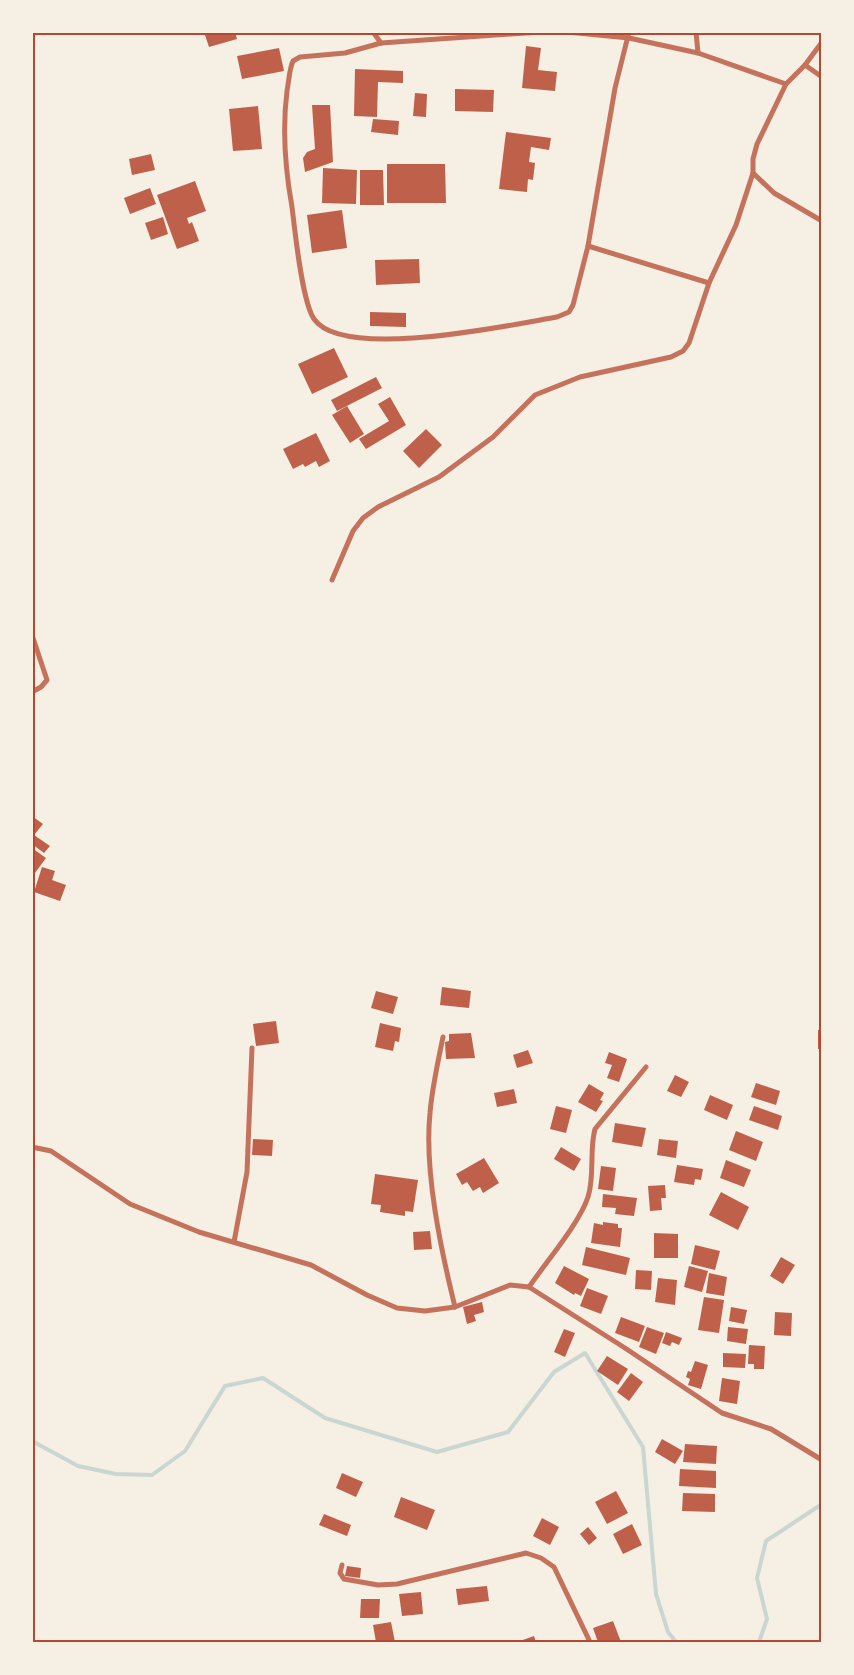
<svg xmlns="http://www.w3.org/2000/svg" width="854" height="1675" font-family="'DejaVu Sans',sans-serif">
<rect width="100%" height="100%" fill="#f6efe4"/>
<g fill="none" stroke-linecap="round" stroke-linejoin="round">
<g stroke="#c9d6d2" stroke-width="4">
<path d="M 32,1441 L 78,1466 L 116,1474 L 152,1475 L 185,1451 L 225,1386 L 263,1378 L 325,1418 L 437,1452 L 508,1432 L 554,1372 L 585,1353 L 643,1447 L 656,1594 L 668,1632 L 676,1642"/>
<path d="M 759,1642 L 767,1619 L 757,1578 L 766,1541 L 822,1504"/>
</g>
</g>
<g fill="#bf614a">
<path d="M 204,32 L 235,32 L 237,39 L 209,47 Z"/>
<path d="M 526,46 L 541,48 L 538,70 L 557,72 L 555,91 L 522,88 Z"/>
<path d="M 279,48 L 284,71 L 242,79 L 237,56 Z"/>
<path d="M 355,69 L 403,71 L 403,83 L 378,82 L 377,117 L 354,116 Z"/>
<path d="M 455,89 L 494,90 L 493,112 L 455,111 Z"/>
<path d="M 415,93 L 427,94 L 426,117 L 413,116 Z"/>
<path d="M 312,105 L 330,105 L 333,162 L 305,172 L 303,158 L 307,152 L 315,149 Z"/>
<path d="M 258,106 L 262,149 L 233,151 L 229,109 Z"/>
<path d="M 373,119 L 399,121 L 398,135 L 371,132 Z"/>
<path d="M 506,132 L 551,138 L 549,150 L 531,147 L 529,162 L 535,163 L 533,180 L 528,179 L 527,192 L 499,189 Z"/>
<path d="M 151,154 L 155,170 L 132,175 L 129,159 Z"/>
<path d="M 387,164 L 445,164 L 446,203 L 387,203 Z"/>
<path d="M 323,168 L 357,170 L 356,204 L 322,203 Z"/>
<path d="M 360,170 L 383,170 L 384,205 L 360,205 Z"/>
<path d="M 195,181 L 206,211 L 187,218 L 189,224 L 192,222 L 199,241 L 177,249 L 157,195 Z"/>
<path d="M 150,188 L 156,204 L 130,214 L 124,198 Z"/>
<path d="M 342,210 L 347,248 L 312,253 L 307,215 Z"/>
<path d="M 163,217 L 168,234 L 151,240 L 145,223 Z"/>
<path d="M 419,259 L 420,283 L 376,285 L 375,260 Z"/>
<path d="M 370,312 L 406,313 L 406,327 L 370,326 Z"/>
<path d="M 334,348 L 348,377 L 312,394 L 298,364 Z"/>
<path d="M 376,377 L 382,388 L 337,411 L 331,400 Z"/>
<path d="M 390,397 L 406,425 L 366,449 L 359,439 L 389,421 L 378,404 Z"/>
<path d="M 347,406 L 364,434 L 350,443 L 332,415 Z"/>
<path d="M 426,429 L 442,445 L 419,468 L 403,451 Z"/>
<path d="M 316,433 L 330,461 L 319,467 L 316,461 L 305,467 L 303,464 L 293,469 L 283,449 Z"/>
<path d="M 32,816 L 43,824 L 34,835 L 50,846 L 44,853 L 32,844 Z"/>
<path d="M 32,848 L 46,858 L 35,873 L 32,872 Z"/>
<path d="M 42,867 L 55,871 L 52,880 L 66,885 L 60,901 L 34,892 Z"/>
<path d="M 442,987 L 471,991 L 469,1008 L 440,1005 Z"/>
<path d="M 376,991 L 398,997 L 393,1014 L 371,1008 Z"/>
<path d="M 276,1021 L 279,1043 L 256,1046 L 253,1024 Z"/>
<path d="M 380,1023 L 401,1028 L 399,1042 L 395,1041 L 393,1051 L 375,1047 Z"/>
<rect x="818" y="1030" width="4" height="19"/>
<path d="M 471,1033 L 475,1058 L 446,1059 L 445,1042 L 449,1041 L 449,1034 Z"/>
<path d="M 528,1050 L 533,1063 L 517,1068 L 513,1055 Z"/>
<path d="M 609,1052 L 627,1059 L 619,1082 L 607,1078 L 612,1065 L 605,1063 Z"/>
<path d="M 675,1075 L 689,1082 L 681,1097 L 667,1091 Z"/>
<path d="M 756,1083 L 780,1091 L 776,1105 L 751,1097 Z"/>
<path d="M 589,1084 L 604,1093 L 600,1100 L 603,1101 L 596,1112 L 578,1102 Z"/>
<path d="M 514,1089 L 517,1103 L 497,1107 L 494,1093 Z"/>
<path d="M 710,1095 L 733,1105 L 727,1120 L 704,1110 Z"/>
<path d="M 556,1106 L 572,1110 L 566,1133 L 550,1129 Z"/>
<path d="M 754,1106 L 782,1116 L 778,1130 L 749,1120 Z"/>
<path d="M 615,1123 L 646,1128 L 642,1147 L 612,1142 Z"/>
<path d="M 736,1131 L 763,1142 L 756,1161 L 729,1150 Z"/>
<path d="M 253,1139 L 273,1140 L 272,1156 L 252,1155 Z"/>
<path d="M 659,1139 L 678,1141 L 676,1158 L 657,1155 Z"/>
<path d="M 561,1147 L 581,1159 L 574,1171 L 554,1159 Z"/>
<path d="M 484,1158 L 499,1183 L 483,1193 L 480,1187 L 473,1191 L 467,1182 L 462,1185 L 456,1174 Z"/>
<path d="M 726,1160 L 751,1170 L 744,1187 L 720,1178 Z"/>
<path d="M 677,1165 L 703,1169 L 701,1180 L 695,1179 L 694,1185 L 674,1182 Z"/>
<path d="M 601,1166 L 616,1168 L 613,1191 L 598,1189 Z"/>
<path d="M 375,1174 L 418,1180 L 413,1212 L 405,1211 L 405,1216 L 380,1212 L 381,1205 L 371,1204 Z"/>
<path d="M 665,1185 L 666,1198 L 661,1198 L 662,1210 L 650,1211 L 648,1186 Z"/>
<path d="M 721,1192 L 749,1207 L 738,1230 L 709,1215 Z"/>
<path d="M 603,1194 L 637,1198 L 634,1216 L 615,1214 L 616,1208 L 602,1207 Z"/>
<path d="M 603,1222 L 618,1224 L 618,1228 L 622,1228 L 620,1247 L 591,1243 L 594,1223 L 603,1225 Z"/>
<path d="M 430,1231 L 432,1249 L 414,1250 L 413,1232 Z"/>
<path d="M 654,1233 L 678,1234 L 678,1258 L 654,1258 Z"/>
<path d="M 695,1245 L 720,1251 L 715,1270 L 691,1264 Z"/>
<path d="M 586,1247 L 630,1258 L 626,1275 L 582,1265 Z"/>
<path d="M 781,1257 L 795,1265 L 783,1284 L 770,1276 Z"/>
<path d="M 564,1266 L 589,1279 L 581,1296 L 575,1293 L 574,1295 L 555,1283 Z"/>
<path d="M 689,1266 L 708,1271 L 702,1292 L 684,1287 Z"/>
<path d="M 636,1270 L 652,1271 L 651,1290 L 635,1289 Z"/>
<path d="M 709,1273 L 727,1277 L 724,1296 L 706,1293 Z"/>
<path d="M 658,1278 L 677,1280 L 675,1305 L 655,1302 Z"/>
<path d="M 587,1288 L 608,1296 L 601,1314 L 580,1306 Z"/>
<path d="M 704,1297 L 724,1300 L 719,1333 L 698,1330 Z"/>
<path d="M 482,1302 L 484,1312 L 474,1315 L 476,1321 L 467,1324 L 463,1307 Z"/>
<path d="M 731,1307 L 747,1310 L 744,1324 L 729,1321 Z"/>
<path d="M 775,1312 L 792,1313 L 791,1336 L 774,1335 Z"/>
<path d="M 621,1317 L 645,1326 L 639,1342 L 615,1333 Z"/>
<path d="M 647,1327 L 664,1333 L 656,1354 L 639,1347 Z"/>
<path d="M 728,1327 L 748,1329 L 746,1344 L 727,1341 Z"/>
<path d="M 564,1329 L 575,1333 L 565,1357 L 554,1352 Z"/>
<path d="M 666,1332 L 682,1338 L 679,1345 L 672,1342 L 670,1346 L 662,1343 Z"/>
<path d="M 749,1345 L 765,1346 L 764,1369 L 754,1369 L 754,1364 L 748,1364 Z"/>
<path d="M 723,1353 L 746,1354 L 745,1368 L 723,1367 Z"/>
<path d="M 607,1356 L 628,1369 L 618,1385 L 597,1371 Z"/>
<path d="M 695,1361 L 708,1365 L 701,1389 L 688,1385 L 690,1379 L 686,1377 L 688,1371 L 691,1372 Z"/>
<path d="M 631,1373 L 643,1382 L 629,1401 L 617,1392 Z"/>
<path d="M 722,1378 L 740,1381 L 737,1404 L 719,1401 Z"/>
<path d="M 662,1439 L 683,1451 L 675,1464 L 655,1452 Z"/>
<path d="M 685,1444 L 717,1446 L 716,1464 L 683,1462 Z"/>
<path d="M 680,1469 L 716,1471 L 716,1488 L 679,1486 Z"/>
<path d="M 342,1473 L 363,1482 L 356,1497 L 336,1488 Z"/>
<path d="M 616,1491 L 628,1513 L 607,1524 L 595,1502 Z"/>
<path d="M 683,1493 L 715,1494 L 715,1512 L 682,1511 Z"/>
<path d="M 401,1497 L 435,1510 L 427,1530 L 394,1517 Z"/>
<path d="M 324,1514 L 351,1525 L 347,1536 L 319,1525 Z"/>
<path d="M 542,1518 L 559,1527 L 550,1545 L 533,1536 Z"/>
<path d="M 632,1524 L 642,1545 L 623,1554 L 613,1534 Z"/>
<path d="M 588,1527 L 597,1538 L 589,1545 L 580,1534 Z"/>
<path d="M 347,1566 L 361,1568 L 360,1578 L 345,1576 Z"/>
<path d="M 487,1586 L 489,1601 L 458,1605 L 456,1589 Z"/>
<path d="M 421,1592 L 423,1614 L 402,1616 L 399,1594 Z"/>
<path d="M 361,1599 L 380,1599 L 379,1618 L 360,1618 Z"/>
<path d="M 613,1621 L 621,1642 L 598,1642 L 593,1628 Z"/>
<path d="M 391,1622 L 395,1642 L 376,1642 L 373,1625 Z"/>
<path d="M 534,1636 L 536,1642 L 517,1642 Z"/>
</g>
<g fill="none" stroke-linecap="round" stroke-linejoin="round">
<g stroke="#c5725c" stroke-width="5">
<path d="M 373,32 L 381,43"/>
<path d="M 540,32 L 381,43 L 345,53 L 300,57 L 293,61 C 289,70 289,81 287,91 C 282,130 285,168 292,207 C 295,231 302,302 314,319 C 343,361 510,325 557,317 L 569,312 L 573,305 L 588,246 L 615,88 L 629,32"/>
<path d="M 567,32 L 629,38 L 698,53 L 786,84"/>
<path d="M 696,32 L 698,53"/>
<path d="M 822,42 L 805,65 L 786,84 L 757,144 L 753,159 L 753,173 L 774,193 L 822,221"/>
<path d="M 805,65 L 822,77"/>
<path d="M 588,246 L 709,283"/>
<path d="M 332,580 L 353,531 L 363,518 L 378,507 L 439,477 L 493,437 L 535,395 L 580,377 L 671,357 L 683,351 L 689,343 L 709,283 L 736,225 L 753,173"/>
<path d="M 32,692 L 41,687 L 47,680 L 33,638"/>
<path d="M 443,1037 C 438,1062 432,1088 430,1113 C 424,1171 441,1250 455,1307"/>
<path d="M 32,1147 L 51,1151 L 130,1204 L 199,1232 L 311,1265 L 367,1295 L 397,1308 L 425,1311 L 455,1307 L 510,1285 L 529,1287 L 625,1348 L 722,1413 L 771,1429 L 822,1460"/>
<path d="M 234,1242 L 247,1172 L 252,1048"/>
<path d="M 529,1287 C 546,1262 579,1224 588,1197 C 595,1175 589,1151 595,1129 L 646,1067"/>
<path d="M 342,1565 L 340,1573 L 344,1579 L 378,1585 L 397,1584 L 526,1553 L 541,1558 L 554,1567 L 590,1642"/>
</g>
</g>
<rect width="854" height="1675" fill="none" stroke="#f6efe4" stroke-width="68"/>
<rect x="34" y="34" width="786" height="1607" fill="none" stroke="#b5482f" stroke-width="2"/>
</svg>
